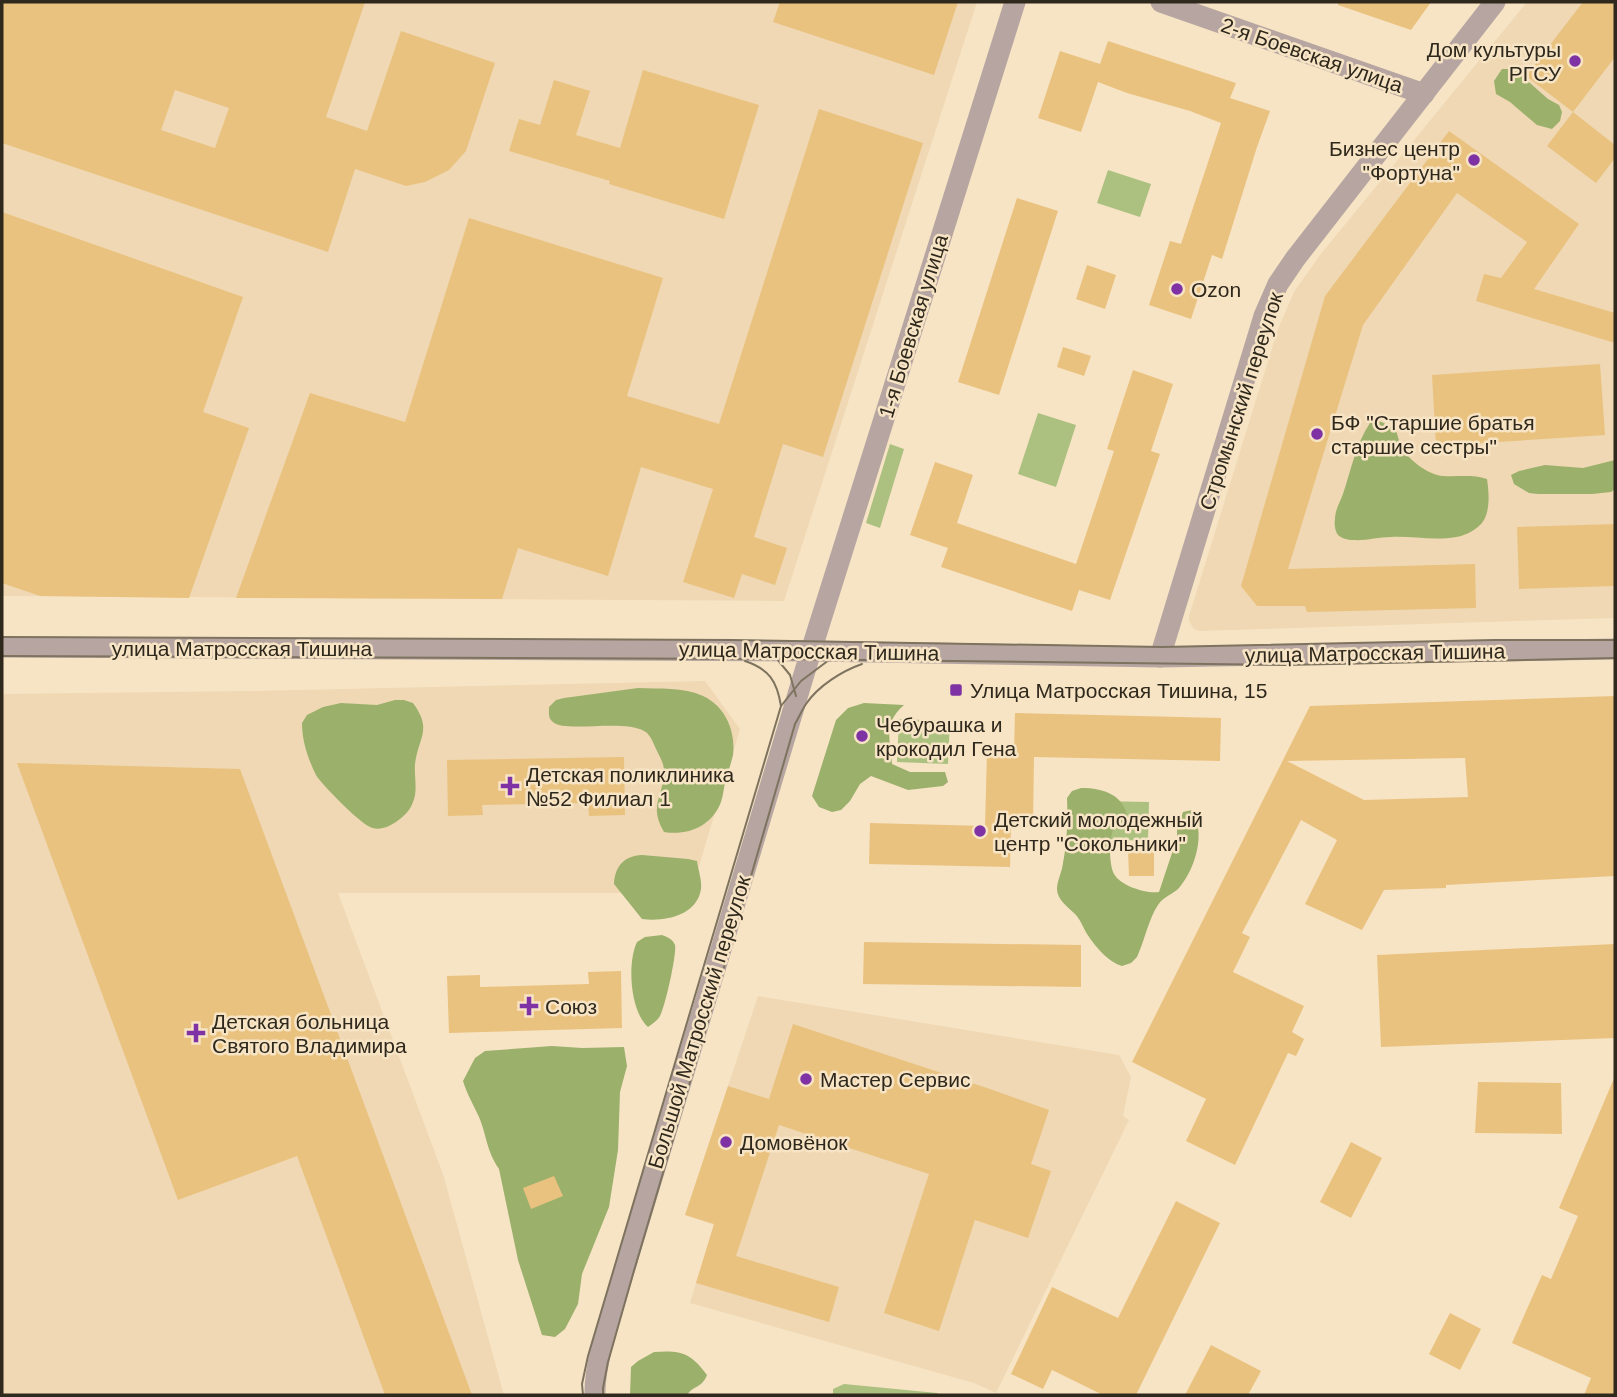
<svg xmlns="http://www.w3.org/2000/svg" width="1617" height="1397" font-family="Arial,sans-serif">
<rect width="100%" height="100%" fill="#f7e4c5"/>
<g fill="#efd8b3">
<path d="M 2,2 L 977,2 L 784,601 L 2,596 Z"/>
<path d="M 1527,2 L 1615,2 L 1615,618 L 1199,631 L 1194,629 L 1189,621 L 1189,616 L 1278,329 L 1294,292 L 1320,255 Z"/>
<path d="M 705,681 L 740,729 L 691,893 L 338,893 L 443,1174 L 504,1395 L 2,1395 L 2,694 L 249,691 Z"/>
<path d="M 758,996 L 1119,1055 L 1131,1077 L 1123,1116 L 1129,1120 L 996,1393 L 974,1383 L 690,1303 L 714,1225 L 685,1215 Z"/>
</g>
<g fill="#acc080">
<path d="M 1108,170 L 1151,184 L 1140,217 L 1097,203 Z"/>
<path d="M 1038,413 L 1076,425 L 1056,487 L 1018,474 Z"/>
<path d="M 890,444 L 904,449 L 880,528 L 866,523 Z"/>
<path d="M 899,719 L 950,721 L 948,764 L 897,762 Z"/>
<path d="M 1099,801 L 1149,802 L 1148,841 L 1098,839 Z"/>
<path d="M 844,1384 L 937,1393 L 940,1395 L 833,1395 L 833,1389 Z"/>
</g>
<g fill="#9bb06b">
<path d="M 1502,69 L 1514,69 L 1548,99 L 1559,105 L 1562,112 L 1560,121 L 1552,129 L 1537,125 L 1510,102 L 1496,94 L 1494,81 Z"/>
<path d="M 1379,421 L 1395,428 C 1398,435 1399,443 1403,449 C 1410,461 1429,475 1443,476 C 1459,477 1472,474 1487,479 C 1489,492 1491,515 1480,525 C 1474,531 1464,536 1456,537 C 1434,541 1413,536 1391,537 C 1378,537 1366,541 1353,540 C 1348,540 1341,538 1338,535 C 1335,531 1334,524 1335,519 C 1335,510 1340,502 1343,494 C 1351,470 1356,444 1370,423 Z"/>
<path d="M 1615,460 L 1615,489 L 1611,492 L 1592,494 L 1538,494 L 1529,493 L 1514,484 L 1511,475 L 1519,471 L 1545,465 L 1583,468 Z"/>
<path d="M 638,688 C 659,689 683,687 703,696 C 725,706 736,731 733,755 C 731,764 728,772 725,781 C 724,788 723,796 721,802 C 712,826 688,836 664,832 C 649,806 662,799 664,774 C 665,765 660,757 656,749 C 653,742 650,734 644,731 C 624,719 564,733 553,722 C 548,718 549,713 549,707 L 556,700 L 564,698 Z"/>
<path d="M 395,700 L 404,700 L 413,703 C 433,730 418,738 415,764 C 414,776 418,791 413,802 C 410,811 403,817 396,822 C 388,827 379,831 370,827 C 360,823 322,785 316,775 C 308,759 302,741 302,723 L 307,715 L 323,707 L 341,703 L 377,705 Z"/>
<path d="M 864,703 L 904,705 C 883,723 890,739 892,764 L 910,772 L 945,772 L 948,782 L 943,786 L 908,790 L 871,776 L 860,784 L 850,801 L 841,810 L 832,812 L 819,807 L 812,796 L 836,720 L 848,708 Z"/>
<path d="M 1081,788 C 1104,788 1125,795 1128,820 L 1122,826 L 1113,830 C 1109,841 1109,864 1114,874 C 1121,886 1146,894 1159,892 L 1177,838 L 1177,829 L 1183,812 L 1192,810 C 1206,832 1196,868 1179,888 C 1173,894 1163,897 1158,905 C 1149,918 1144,942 1137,957 L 1131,963 L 1122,966 C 1108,962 1095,946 1087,934 C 1083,927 1081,921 1076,915 C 1069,908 1057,900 1057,889 C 1057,881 1062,872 1063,863 C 1067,843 1068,819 1067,798 L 1072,791 Z"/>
<path d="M 642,855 L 688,859 L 697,861 C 698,869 702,880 701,889 C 697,916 664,922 642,919 L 614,884 C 615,866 624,856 642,855 Z"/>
<path d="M 662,935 C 667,937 673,939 675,945 C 677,954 665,1007 660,1016 C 657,1021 652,1024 648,1027 C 630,1011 627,963 637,942 L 645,937 Z"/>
<path d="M 552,1046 L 582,1048 L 624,1047 L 627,1066 L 620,1092 L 618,1150 L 609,1207 L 582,1274 L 578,1304 L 565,1329 L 555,1337 L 542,1335 L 518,1260 L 499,1169 C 486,1150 487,1136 479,1117 C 473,1104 467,1094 463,1081 L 475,1058 L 485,1051 Z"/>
<path d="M 654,1352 C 681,1350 691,1353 707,1375 C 702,1388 694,1385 687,1395 L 630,1395 L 631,1367 L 638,1361 Z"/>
</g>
<g fill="#eac27f" fill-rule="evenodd">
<path d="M 2,2 L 365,2 L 326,117 L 367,131 L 401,31 L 495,63 L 466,151 L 449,170 L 425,182 L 406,186 L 355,169 L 328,252 L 2,143 ZM 175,90 L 229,108 L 215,148 L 161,130 Z"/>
<path d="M 780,2 L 958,2 L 934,75 L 773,22 Z"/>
<path d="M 1338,2 L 1431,2 L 1411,30 L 1338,5 Z"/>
<path d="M 1583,2 L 1615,2 L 1615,57 L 1573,112 L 1526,76 Z"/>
<path d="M 1108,41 L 1236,83 L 1230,98 L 1270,111 L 1257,147 L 1222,259 L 1212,255 L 1191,319 L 1149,305 L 1170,241 L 1181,244 L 1221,123 L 1190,111 L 1127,93 L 1098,82 L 1081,132 L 1038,118 L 1060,51 L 1100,64 Z"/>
<path d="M 643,70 L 759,105 L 724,219 L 609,184 L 610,181 L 509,151 L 519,119 L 540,125 L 554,80 L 590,91 L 576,135 L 620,148 Z"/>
<path d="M 819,109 L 923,143 L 823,457 L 783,444 L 754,537 L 787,548 L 775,585 L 742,574 L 734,598 L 683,582 L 713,489 L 641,467 L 608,576 L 518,548 L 502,599 L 236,598 L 310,393 L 405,422 L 469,218 L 663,278 L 627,396 L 719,424 Z"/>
<path d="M 1573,112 L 1615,145 L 1615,158 L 1596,183 L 1547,146 Z"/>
<path d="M 1449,131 L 1579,224 L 1534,289 L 1615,313 L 1615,343 L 1476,301 L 1484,274 L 1501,278 L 1527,242 L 1457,193 L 1363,325 L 1288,569 L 1475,564 L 1476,608 L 1307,612 L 1305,606 L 1257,606 L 1241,586 L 1325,296 Z"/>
<path d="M 1017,198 L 1058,211 L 999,395 L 958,382 Z"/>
<path d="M 2,212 L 243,297 L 203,412 L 249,428 L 189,598 L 40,596 L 2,583 Z"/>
<path d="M 1087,265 L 1116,275 L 1105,309 L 1076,299 Z"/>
<path d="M 1063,347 L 1091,356 L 1084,376 L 1057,367 Z"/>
<path d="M 1600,364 L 1605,435 L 1436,446 L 1432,375 Z"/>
<path d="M 1133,370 L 1173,384 L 1151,451 L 1160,454 L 1110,600 L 1079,590 L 1072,611 L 941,567 L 948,548 L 910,535 L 935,462 L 973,475 L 957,523 L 1076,564 L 1114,451 L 1107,449 Z"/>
<path d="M 1615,524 L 1615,586 L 1519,589 L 1517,527 Z"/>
<path d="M 1615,696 L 1615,876 L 1446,885 L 1446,888 L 1384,890 L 1362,930 L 1305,904 L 1337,840 L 1301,820 L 1242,933 L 1250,937 L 1233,972 L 1304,1006 L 1292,1032 L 1304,1039 L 1296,1056 L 1288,1053 L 1235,1165 L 1186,1141 L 1206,1099 L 1132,1062 L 1310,706 ZM 1465,758 L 1468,797 L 1364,800 L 1287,761 Z"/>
<path d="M 1015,713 L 1221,718 L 1220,761 L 1034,757 L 1033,827 L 1011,827 L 1010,867 L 869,864 L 870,823 L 985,826 L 987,752 L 1014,753 Z"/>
<path d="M 624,757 L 625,815 L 589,816 L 588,803 L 482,805 L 483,815 L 448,816 L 447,760 Z"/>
<path d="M 17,763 L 240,769 L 472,1395 L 385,1395 L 297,1156 L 178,1200 Z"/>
<path d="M 1128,851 L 1154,851 L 1154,876 L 1129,876 Z"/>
<path d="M 864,942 L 1081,945 L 1081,987 L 863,984 Z"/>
<path d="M 1615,944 L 1615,1038 L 1381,1047 L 1377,955 Z"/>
<path d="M 621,971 L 622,1028 L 449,1033 L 447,976 L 480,975 L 480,987 L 589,984 L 588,972 Z"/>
<path d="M 793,1024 L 987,1088 L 1049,1110 L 1031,1164 L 1051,1171 L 1028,1238 L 975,1220 L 939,1331 L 884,1313 L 929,1174 L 779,1125 L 736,1256 L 839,1287 L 829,1322 L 696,1283 L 714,1224 L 685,1215 L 728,1086 L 769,1099 Z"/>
<path d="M 1615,1076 L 1615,1395 L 1584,1395 L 1591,1378 L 1512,1343 L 1542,1275 L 1551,1279 L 1578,1216 L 1559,1208 Z"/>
<path d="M 1478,1082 L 1561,1083 L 1562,1134 L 1475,1133 Z"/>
<path d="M 1351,1142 L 1382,1158 L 1351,1218 L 1320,1202 Z"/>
<path d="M 554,1176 L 563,1196 L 531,1209 L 523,1188 Z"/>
<path d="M 1176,1201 L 1220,1223 L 1136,1395 L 1103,1395 L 1052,1370 L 1043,1389 L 1011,1374 L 1052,1287 L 1118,1318 Z"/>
<path d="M 1450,1313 L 1481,1329 L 1460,1370 L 1429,1354 Z"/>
<path d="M 1211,1345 L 1261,1371 L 1248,1395 L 1185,1395 Z"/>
</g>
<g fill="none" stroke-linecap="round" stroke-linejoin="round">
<g stroke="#b6a5a1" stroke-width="21">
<path d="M 1161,2 L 1424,94"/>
<path d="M 811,651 L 1160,657 L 1615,649"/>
<path d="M 1160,657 L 1264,316 L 1278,284 L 1295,259 L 1495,2"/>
<path d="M 595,1395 C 594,1359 614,1307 624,1271 L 811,651 L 1015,2"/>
</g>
<path stroke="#b6a5a1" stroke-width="21" d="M 2,647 L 811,651"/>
<g stroke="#7e735f" stroke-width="2">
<path d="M 2,637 L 732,640 L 1162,647 L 1494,640 L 1615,640"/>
<path d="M 773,654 L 790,675 L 796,696"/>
<path d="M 2,656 L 778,659 L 1284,665 L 1615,658"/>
<path d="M 745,661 C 769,669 777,681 781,706"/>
<path d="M 583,1395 L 582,1384 L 588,1356 L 781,706 L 801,681 L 829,660"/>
<path d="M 603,1395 L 603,1388 L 608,1362 L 633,1274 L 747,890 L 795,724 C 799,717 802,710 806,704 C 818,686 842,671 862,664"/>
</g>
</g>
<g fill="#7f32a3" stroke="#f7e4c5" stroke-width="2.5">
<circle cx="1575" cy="61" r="7"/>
<circle cx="1474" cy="160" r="7"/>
<circle cx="1177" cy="289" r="7"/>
<circle cx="1317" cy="434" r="7"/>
<rect x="949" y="683" width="14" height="14" rx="3.5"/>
<circle cx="862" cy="736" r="7"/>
<path d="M506.5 775.5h7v7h7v7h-7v7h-7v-7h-7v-7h7z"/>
<circle cx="980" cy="831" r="7"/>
<path d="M525.5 995.5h7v7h7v7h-7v7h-7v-7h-7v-7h7z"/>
<path d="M192.5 1022.5h7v7h7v7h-7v7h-7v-7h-7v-7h7z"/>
<circle cx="806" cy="1079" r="7"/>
<circle cx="726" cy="1142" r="7"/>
</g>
<g text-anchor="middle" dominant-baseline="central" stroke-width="5" stroke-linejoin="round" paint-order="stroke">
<g font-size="21" fill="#2f281c" stroke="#f7e4c5" text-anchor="start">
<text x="1561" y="49" text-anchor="end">Дом культуры<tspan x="1561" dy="24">РГСУ</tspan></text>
<text x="1460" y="148" text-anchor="end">Бизнес центр<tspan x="1460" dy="24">"Фортуна"</tspan></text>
<text x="1191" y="289">Ozon</text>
<text x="1331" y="422">БФ "Старшие братья<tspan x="1331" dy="24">старшие сестры"</tspan></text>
<text x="970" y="690">Улица Матросская Тишина, 15</text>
<text x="876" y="724">Чебурашка и<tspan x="876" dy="24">крокодил Гена</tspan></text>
<text x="526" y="774">Детская поликлиника<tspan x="526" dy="24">№52 Филиал 1</tspan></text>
<text x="994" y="819">Детский молодежный<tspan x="994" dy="24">центр "Сокольники"</tspan></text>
<text x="545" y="1006">Союз</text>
<text x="212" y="1021">Детская больница<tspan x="212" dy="24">Святого Владимира</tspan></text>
<text x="820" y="1079">Мастер Сервис</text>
<text x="740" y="1142">Домовёнок</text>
</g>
<g font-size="21" fill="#2f281c" stroke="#f7e4c5">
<text transform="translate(1312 55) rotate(19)">2-я Боевская улица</text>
<text transform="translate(913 326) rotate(-73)">1-я Боевская улица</text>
<text transform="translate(1241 401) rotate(-72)">Стромынский переулок</text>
<text x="242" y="648">улица Матросская Тишина</text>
<text transform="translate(809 651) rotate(1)">улица Матросская Тишина</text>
<text transform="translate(1375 653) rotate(-1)">улица Матросская Тишина</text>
<text transform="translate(699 1022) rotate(-73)">Большой Матросский переулок</text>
</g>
</g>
<rect width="1617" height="1397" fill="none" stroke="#2f281c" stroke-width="7"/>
</svg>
